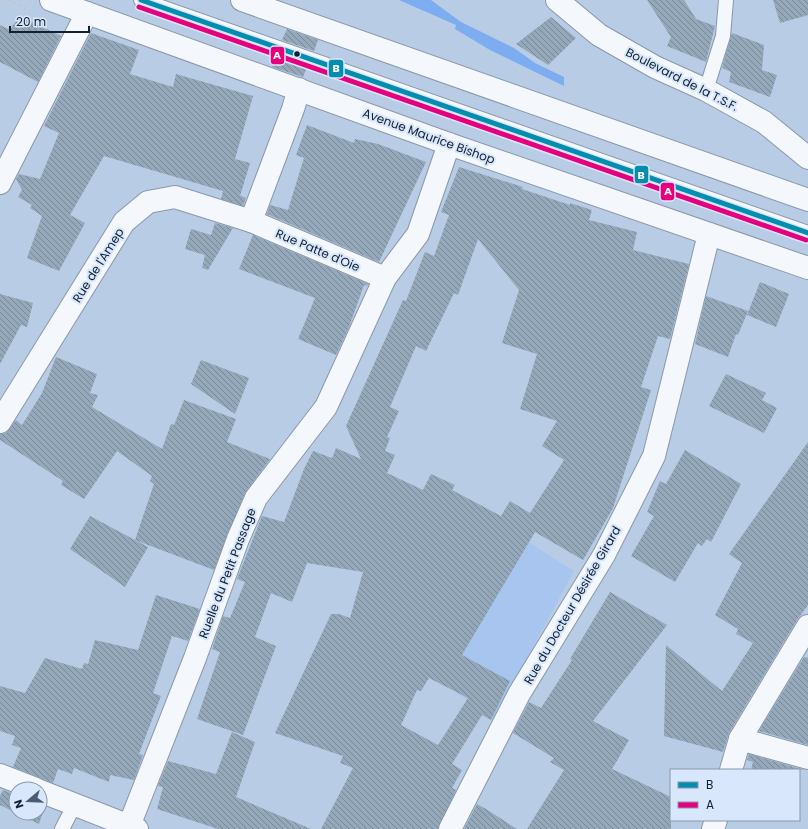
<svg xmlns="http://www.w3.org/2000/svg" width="808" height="829" font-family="Poppins,sans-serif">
<defs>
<pattern id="building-back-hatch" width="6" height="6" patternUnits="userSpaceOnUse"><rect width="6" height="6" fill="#94a8ba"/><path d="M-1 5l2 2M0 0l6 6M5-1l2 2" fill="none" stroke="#778898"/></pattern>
</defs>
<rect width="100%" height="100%" fill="#b9cce6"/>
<path fill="#a7c5ef" d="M 492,519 L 574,571 L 494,720 L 378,634 Z"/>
<path fill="#7dacf0" d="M 399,0 L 431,0 L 461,22 L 514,48 L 535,63 L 564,77 L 564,86 L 490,50 L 455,29 L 456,25 Z"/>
<g fill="url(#building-back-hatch)" fill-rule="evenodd">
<path d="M 647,0 L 684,0 L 696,19 L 715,26 L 706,62 L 667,46 L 671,37 Z"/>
<path d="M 773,0 L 808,0 L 808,15 L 780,23 Z"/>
<path d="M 19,16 L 61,36 L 38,82 L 0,62 L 0,25 L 10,30 Z"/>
<path d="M 551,17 L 576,38 L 548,65 L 516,44 Z"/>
<path d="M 287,29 L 318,40 L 314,51 L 282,40 Z"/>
<path d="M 91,33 L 139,50 L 130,74 L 173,87 L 176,74 L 253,96 L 235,159 L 250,163 L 240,196 L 239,195 L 246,198 L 243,206 L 221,199 L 223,191 L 104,156 L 70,215 L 85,223 L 59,271 L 27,258 L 42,216 L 30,208 L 32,205 L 18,197 L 22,190 L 16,179 L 19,174 L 40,179 L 59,133 L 44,126 Z"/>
<path d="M 732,33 L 764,45 L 762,70 L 777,75 L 770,97 L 729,82 L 731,72 L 722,68 Z"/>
<path d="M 276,56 L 307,67 L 303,77 L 272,67 Z"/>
<path d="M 307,125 L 354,143 L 355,139 L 378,144 L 426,162 L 379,262 L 267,214 L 270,205 L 288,210 L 304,158 L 296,155 Z"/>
<path d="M 459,167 L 523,187 L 522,189 L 570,205 L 570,203 L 592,210 L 589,220 L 637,232 L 633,250 L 689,264 L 670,339 L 658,336 L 641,387 L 651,390 L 613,508 L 590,548 L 583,560 L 535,532 L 462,655 L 510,681 L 491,720 L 482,715 L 452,764 L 462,770 L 452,788 L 456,790 L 438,829 L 321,829 L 353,768 L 340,763 L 343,756 L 275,733 L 331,614 L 339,614 L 350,618 L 363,572 L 307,563 L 292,602 L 271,593 L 255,637 L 276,646 L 243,735 L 197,719 L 220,652 L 212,649 L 223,616 L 230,618 L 245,582 L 237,579 L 262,516 L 284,522 L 304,469 L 313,451 L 332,458 L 336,448 L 361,459 L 346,426 L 403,300 L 406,301 L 425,252 L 434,256 L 449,215 L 441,212 ZM 478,239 L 519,290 L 502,343 L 537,354 L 520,409 L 557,421 L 542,446 L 564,460 L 530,513 L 510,501 L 501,516 L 452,490 L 455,485 L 431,474 L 423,490 L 387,473 L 395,455 L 385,451 L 390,438 L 387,437 L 399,411 L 390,407 L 416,346 L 426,351 L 454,293 L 458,295 ZM 429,678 L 468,698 L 438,745 L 401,725 L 417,690 L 421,691 Z"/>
<path d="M 215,223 L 233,228 L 208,270 L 202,268 L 205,255 L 185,249 L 191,229 L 211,235 Z"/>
<path d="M 253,235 L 368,284 L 367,286 L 364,285 L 349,327 L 336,355 L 298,339 L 315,298 L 239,269 Z"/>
<path d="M 760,282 L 789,294 L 776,327 L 747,315 Z"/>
<path d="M 0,294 L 33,303 L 27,327 L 21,325 L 0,364 Z"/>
<path d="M 706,296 L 748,311 L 738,335 L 736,334 L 728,357 L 695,344 Z"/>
<path d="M 56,357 L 97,374 L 90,393 L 98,395 L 92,407 L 162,449 L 171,424 L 174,425 L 184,400 L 236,419 L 227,442 L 270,459 L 245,493 L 214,570 L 135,540 L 154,484 L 150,481 L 152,476 L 117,451 L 84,499 L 61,485 L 63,481 L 0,440 L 0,434 L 6,433 L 16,420 L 22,425 L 42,393 Z"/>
<path d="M 201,360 L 249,378 L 235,414 L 191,384 Z"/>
<path d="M 726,374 L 766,393 L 762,400 L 777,408 L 764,433 L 709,406 Z"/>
<path d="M 808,442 L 808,605 L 797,620 L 729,733 L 723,752 L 664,736 L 666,645 L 722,691 L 753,643 L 736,634 L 738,629 L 715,615 L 742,563 L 729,554 Z"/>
<path d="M 685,450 L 741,484 L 711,542 L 707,539 L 702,546 L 698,543 L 675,582 L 631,556 L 654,516 L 647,512 L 660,481 L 666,484 Z"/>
<path d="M 90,516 L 148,547 L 125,587 L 70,549 Z"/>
<path d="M 610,592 L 667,625 L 593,721 L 629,740 L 612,769 L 671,797 L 671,829 L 527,829 L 564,770 L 550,762 L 554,758 L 513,733 L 529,702 L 541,708 L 572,660 L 570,659 Z"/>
<path d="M 156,595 L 200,609 L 188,641 L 172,636 L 153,693 L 161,696 L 139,754 L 143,755 L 134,780 L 110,775 L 109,782 L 74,768 L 72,774 L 58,769 L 53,783 L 13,767 L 21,748 L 12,745 L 15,736 L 0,731 L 0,686 L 25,693 L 45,658 L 82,669 L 84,663 L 88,664 L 95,640 L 138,650 Z"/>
<path d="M 804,657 L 808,658 L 808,745 L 759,731 Z"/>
<path d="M 232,732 L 255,742 L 236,797 L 311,829 L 218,829 L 157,809 L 163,787 L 158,786 L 168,761 L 216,774 Z"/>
<path d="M 749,754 L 804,770 L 751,770 L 753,762 L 747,760 Z"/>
<path d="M 3,790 L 16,795 L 16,813 L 0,805 L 0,796 Z"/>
<path d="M 40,804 L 45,806 L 39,824 L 16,813 L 40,813 Z"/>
<path d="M 477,804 L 486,809 L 517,829 L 464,829 Z"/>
</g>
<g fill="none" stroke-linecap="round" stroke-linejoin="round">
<g stroke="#8997ac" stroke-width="16">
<g id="lane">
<path d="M 141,0 L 808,233"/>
<path d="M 706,90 L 723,36 L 726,0"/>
<path d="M 62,829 L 75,804"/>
</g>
</g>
<g stroke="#8997ac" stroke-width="24">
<g id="street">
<path d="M 557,0 L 599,35 L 655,67 L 706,90 L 764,122 L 808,158"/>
<path d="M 0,183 L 87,13"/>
<path d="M 251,221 L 293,109 L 299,89"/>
<path d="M 0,422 L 124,222 L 148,202 L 175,197 L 251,221 L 385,278"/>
<path d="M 740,739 L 808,758"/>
<path d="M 731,770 L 740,739 L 808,626"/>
<path d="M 0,775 L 36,789"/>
<path d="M 40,791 L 137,829"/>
<path d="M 129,826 L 195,658 L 238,539 L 256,498 L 326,407 L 385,278 L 418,234 L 449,144"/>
<path d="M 450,829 L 519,694 L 604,555 L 654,456 L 709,234"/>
<path d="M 713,829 L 716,820"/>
</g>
</g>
<g stroke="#8997ac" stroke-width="24">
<g id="primary">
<path d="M 51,0 L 449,144 L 808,268"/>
<path d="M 242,0 L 808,200"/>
</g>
</g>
<path stroke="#c1c6ce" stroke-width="2.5" stroke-dasharray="3 3" stroke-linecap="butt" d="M 7,0 L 28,9"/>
<use href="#lane" stroke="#f4f7fb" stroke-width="14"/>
<use href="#street" stroke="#f4f7fb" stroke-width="22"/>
<use href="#primary" stroke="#f4f7fb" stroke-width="22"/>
<g stroke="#d9e7fc" stroke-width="8">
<path id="bus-1" d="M 141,0 L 808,233"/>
</g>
<g stroke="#d9e7fc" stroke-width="8">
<path id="bus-2" d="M 139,7 L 806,240"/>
</g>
<use href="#bus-1" stroke="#048daf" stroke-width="5"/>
<use href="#bus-2" stroke="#e5007d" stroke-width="5"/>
</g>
<circle fill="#121f31" stroke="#d9e7fc" stroke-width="1.5" cx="297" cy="54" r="3.5"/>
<g text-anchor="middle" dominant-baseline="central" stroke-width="4" stroke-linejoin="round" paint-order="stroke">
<g font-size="12" fill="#121f31" stroke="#d9e7fc">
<text transform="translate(682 79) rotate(27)">Boulevard de la T.S.F.</text>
<text transform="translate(429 136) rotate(20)">Avenue Maurice Bishop</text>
<text transform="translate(318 250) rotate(23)">Rue Patte d'Oie</text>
<text transform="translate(98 265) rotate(-58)">Rue de l'Amep</text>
<text transform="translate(227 573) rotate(-69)">Ruelle du Petit Passage</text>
<text transform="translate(572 605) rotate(-60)">Rue du Docteur Désirée Girard</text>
</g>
</g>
<g stroke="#d9e7fc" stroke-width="1.5">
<rect x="270" y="46" width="15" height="19" rx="4" fill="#e5007d"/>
<rect x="328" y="59" width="16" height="19" rx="4" fill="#048daf"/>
<rect x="634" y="165" width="15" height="19" rx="4" fill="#048daf"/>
<rect x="660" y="182" width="15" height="19" rx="4" fill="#e5007d"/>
</g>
<g font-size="11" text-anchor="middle" font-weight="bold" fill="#fff">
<text x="277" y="59">A</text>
<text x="336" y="72">B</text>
<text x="641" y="179">B</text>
<text x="668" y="195">A</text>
</g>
<rect x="670" y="769" width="130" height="52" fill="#d9e7fc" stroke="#8997ab"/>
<rect x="678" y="782" width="20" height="6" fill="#048daf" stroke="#8997ab"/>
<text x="706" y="789" font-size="12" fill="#121f31">B</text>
<rect x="678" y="802" width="20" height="6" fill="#e5007d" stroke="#8997ab"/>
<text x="706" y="809" font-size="12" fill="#121f31">A</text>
<g transform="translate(28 801) rotate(251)"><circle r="19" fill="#d9e7fc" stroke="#8997ab"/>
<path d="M0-3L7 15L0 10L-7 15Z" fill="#4c5c70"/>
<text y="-6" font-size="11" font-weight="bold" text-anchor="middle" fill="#121f31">N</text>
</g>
<path d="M10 26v6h79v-6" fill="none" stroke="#121f31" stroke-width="2"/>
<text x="16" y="26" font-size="12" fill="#121f31" stroke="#d9e7fc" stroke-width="3" paint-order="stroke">20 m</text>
</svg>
